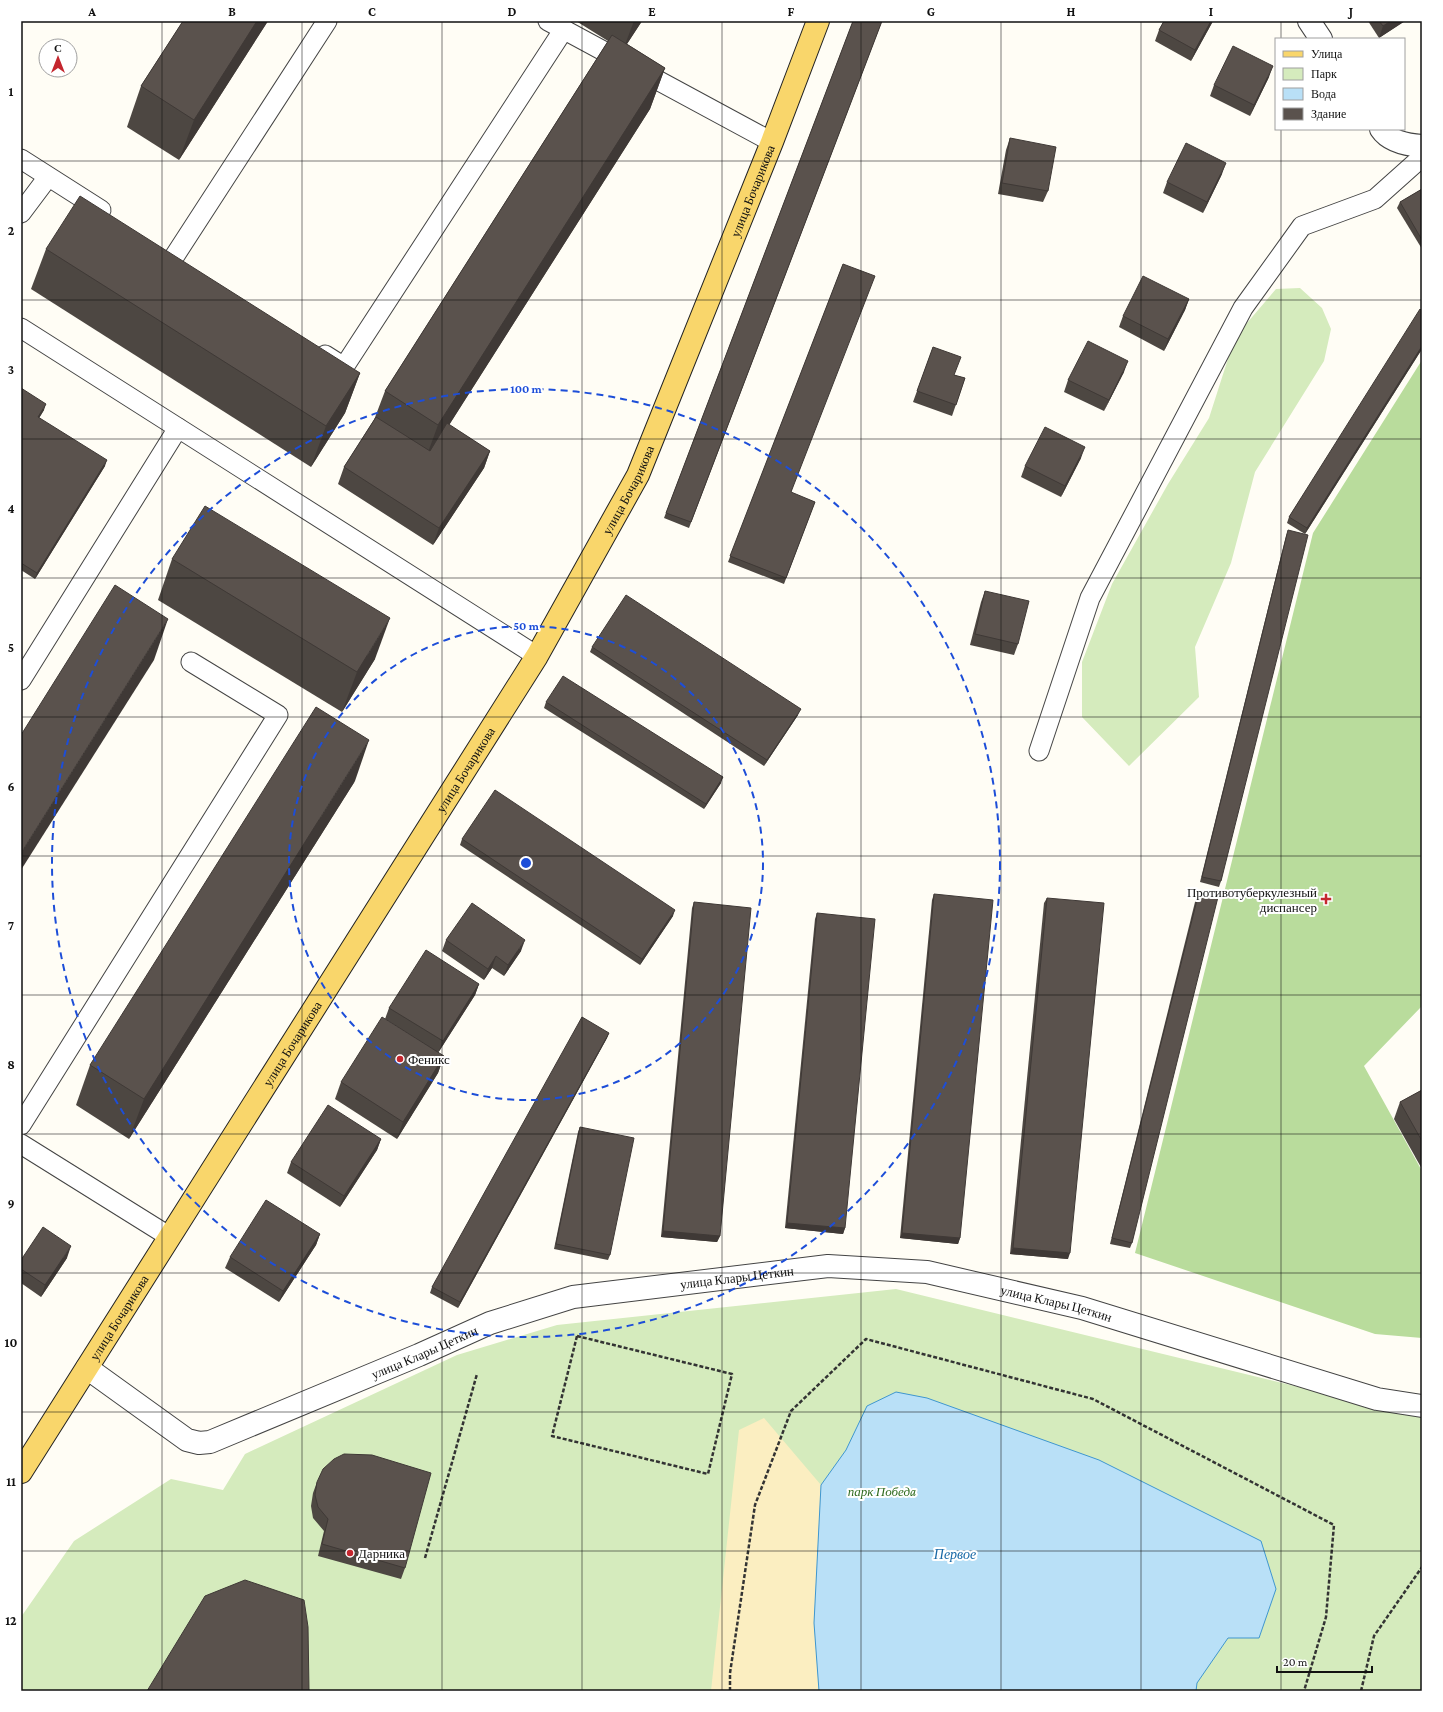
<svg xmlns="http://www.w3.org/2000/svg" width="1443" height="1712" font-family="'Crimson Pro',serif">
<rect width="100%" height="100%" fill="#fffdf5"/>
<g fill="#d5ebbd">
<path d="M 1300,288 L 1322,308 L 1331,329 L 1324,361 L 1255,472 L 1231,563 L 1195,647 L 1199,697 L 1129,766 L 1082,717 L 1082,662 L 1112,584 L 1168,484 L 1209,418 L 1235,337 L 1276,289 Z"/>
<path d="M 896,1289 L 1422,1417 L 1422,1691 L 21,1691 L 21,1617 L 74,1541 L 171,1479 L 223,1490 L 245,1454 L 457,1355 L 557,1325 Z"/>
</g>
<path fill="#b9dc9c" d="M 1422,360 L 1422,1006 L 1364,1066 L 1422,1171 L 1422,1338 L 1375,1334 L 1135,1253 L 1313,533 Z"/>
<path fill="#fbeec1" d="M 764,1418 L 821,1485 L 814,1623 L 819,1691 L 711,1691 L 739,1430 Z"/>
<path fill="#b9e0f7" stroke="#3f96cf" d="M 896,1392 L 927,1398 L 1099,1460 L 1261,1541 L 1276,1589 L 1259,1638 L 1228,1638 L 1197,1683 L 1196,1691 L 819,1691 L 814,1623 L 821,1485 L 846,1450 L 867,1406 Z"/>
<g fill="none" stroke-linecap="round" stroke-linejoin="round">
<g stroke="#444" stroke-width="21">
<g id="lane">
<path d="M 548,21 L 772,142"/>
<path d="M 21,159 L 101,210"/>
<path d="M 21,213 L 48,177"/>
<path d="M 174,257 L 327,21"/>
<path d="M 21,328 L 537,656"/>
<path d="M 325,355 L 344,367 L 564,29"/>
<path d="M 21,680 L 178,428"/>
<path d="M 1039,751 L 1090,598 L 1243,308 L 1302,226 L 1375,199 L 1422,157"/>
<path d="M 21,1125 L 278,715 L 191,662"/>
<path d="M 21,1144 L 170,1237"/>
</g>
</g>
<g stroke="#444" stroke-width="24">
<g id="street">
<path d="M 1309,21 L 1321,39"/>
<path d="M 1381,129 C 1389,141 1408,145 1422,146"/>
<path id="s1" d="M 87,1368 L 187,1440 L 199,1443 L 210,1442 L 419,1355 L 490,1323 L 573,1297 L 828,1266 L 927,1272 L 1082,1308 L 1377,1399 L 1422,1406"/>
</g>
</g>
<g stroke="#222" stroke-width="24">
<g id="primary">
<path id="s2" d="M 21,1472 L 537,656 L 638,475 L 772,142 L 818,21"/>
</g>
</g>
<g stroke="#333" stroke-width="2.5" stroke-dasharray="4 2" stroke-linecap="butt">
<path d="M 577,1336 L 732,1374 L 708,1474 L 552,1436 Z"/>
<path d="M 425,1558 L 477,1374"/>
<path d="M 730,1691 L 730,1673 L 755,1505 L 791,1411 L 866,1339 L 1093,1399 L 1334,1525 L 1326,1617 L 1304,1691"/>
<path d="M 1361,1691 L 1374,1636 L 1422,1567"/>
</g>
<use href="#lane" stroke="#fff" stroke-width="19"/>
<use href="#street" stroke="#fff" stroke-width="22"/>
<use href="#primary" stroke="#f9d66b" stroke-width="22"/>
</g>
<g fill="#4d4742">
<path d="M 183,21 L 268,21 L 179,160 L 127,127 L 141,86 Z"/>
<path d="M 576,21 L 642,21 L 627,44 L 665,68 L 650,109 L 449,425 L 490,451 L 484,468 L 433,545 L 338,484 L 344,467 L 374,420 L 385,391 L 608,41 Z"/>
<path d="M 853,21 L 882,21 L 689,528 L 664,518 Z"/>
<path d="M 1164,21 L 1213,21 L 1191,61 L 1155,41 L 1159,30 Z"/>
<path d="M 1368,21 L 1405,21 L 1379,38 Z"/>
<path d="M 1269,77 L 1250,116 L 1210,96 L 1214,85 Z"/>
<path d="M 1010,138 L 1048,191 L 1043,202 L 998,194 L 1006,150 Z"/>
<path d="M 1222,174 L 1203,213 L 1163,193 L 1167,182 Z"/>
<path d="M 1422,189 L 1422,249 L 1397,208 L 1400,202 Z"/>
<path d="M 46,249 L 360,373 L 345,413 L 311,467 L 31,289 Z"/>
<path d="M 843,264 L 791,493 L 815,502 L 784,584 L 728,562 Z"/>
<path d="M 1189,299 L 1185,310 L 1164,351 L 1119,327 L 1123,316 Z"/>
<path d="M 1422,311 L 1422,349 L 1305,534 L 1287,523 L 1289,517 Z"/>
<path d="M 933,347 L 954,375 L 965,378 L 952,416 L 913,402 Z"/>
<path d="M 1124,372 L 1104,411 L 1064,392 L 1068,380 Z"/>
<path d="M 21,388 L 44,410 L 39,418 L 105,466 L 35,579 L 21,570 Z"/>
<path d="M 1081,458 L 1061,497 L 1021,477 L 1025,466 Z"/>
<path d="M 1288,530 L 1221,881 L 1219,887 L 1200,882 L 1286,536 Z"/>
<path d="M 172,559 L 375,659 L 342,712 L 158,600 Z"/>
<path d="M 985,591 L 1018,644 L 1014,655 L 970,645 L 981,602 Z"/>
<path d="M 592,647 L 798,715 L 764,766 L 590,652 Z"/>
<path d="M 546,702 L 721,783 L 704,809 L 544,708 Z"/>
<path d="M 355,781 L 129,1139 L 76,1105 L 90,1065 Z"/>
<path d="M 462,839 L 673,916 L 640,965 L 460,845 Z"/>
<path d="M 1199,892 L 1132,1243 L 1130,1248 L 1110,1244 L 1196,898 Z"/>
<path d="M 934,894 L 960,1238 L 958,1244 L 900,1238 L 932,900 Z"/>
<path d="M 1047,898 L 1068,1259 L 1010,1254 L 1044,903 Z"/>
<path d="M 694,902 L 720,1236 L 717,1242 L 661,1237 L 692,908 Z"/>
<path d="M 817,913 L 845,1228 L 843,1234 L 785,1228 L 815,919 Z"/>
<path d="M 446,940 L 521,951 L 504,976 L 492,968 L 484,980 L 442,951 Z"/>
<path d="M 479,984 L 475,995 L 438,1053 L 385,1019 L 389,1008 Z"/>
<path d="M 609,1033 L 607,1038 L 458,1308 L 430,1293 L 432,1287 Z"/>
<path d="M 444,1056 L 438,1073 L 397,1139 L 335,1099 L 341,1082 Z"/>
<path d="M 1422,1090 L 1422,1169 L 1394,1119 L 1400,1102 Z"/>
<path d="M 580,1127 L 610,1255 L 608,1260 L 554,1249 L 578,1132 Z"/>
<path d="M 381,1139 L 377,1150 L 340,1207 L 287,1173 L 291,1162 Z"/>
<path d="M 320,1234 L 316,1245 L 279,1302 L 225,1268 L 230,1257 Z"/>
<path d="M 67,1258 L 41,1297 L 21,1283 L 21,1260 Z"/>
<path d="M 317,1482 L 405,1568 L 401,1579 L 318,1556 L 324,1531 L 313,1518 L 311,1506 L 313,1493 Z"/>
</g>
<g fill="#3f3936">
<path d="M 257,21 L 268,21 L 179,160 L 194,120 Z"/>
<path d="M 634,21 L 642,21 L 623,50 Z"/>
<path d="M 1211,21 L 1213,21 L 1191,61 L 1195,50 Z"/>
<path d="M 1391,21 L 1405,21 L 1379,38 L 1383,26 Z"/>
<path d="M 1273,66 L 1269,77 L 1250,116 L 1254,105 Z"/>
<path d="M 665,68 L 650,109 L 423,466 L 438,425 Z"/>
<path d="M 1226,163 L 1222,174 L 1203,213 L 1207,202 Z"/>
<path d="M 1189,299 L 1185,310 L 1164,351 L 1168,339 Z"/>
<path d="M 1422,346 L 1422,349 L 1305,534 L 1307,528 Z"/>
<path d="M 1128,361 L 1124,372 L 1104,411 L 1109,400 Z"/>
<path d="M 360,373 L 345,413 L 311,467 L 326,426 Z"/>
<path d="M 46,404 L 44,410 L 36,423 L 38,417 Z"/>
<path d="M 1085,447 L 1081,458 L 1061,497 L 1065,486 Z"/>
<path d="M 490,451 L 484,468 L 433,545 L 439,528 Z"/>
<path d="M 107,460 L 105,466 L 35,579 L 37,573 Z"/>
<path d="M 390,618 L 375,659 L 342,712 L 357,672 Z"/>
<path d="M 168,619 L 154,660 L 21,870 L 21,853 Z"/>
<path d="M 801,709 L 798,715 L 764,766 L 767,760 Z"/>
<path d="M 369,740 L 355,781 L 129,1139 L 144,1099 Z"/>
<path d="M 723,777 L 721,783 L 704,809 L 706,804 Z"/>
<path d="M 675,910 L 673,916 L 640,965 L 642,959 Z"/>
<path d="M 525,940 L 521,951 L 504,976 L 508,965 Z"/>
<path d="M 496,956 L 492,968 L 484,980 L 488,969 Z"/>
<path d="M 479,984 L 475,995 L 438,1053 L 443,1041 Z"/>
<path d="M 609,1033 L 607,1038 L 458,1308 L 460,1302 Z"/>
<path d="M 444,1056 L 438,1073 L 397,1139 L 403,1122 Z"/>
<path d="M 381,1139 L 377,1150 L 340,1207 L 344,1196 Z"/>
<path d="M 787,1223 L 845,1228 L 843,1234 L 785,1228 Z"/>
<path d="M 663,1231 L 720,1236 L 717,1242 L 661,1237 Z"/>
<path d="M 902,1233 L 960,1238 L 958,1244 L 900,1238 Z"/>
<path d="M 320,1234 L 316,1245 L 279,1302 L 283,1291 Z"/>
<path d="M 71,1246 L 67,1258 L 41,1297 L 45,1285 Z"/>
<path d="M 1013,1248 L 1070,1253 L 1068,1259 L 1010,1254 Z"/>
</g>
<g fill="#5a524d" stroke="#3f3936">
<path d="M 183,21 L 257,21 L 194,120 L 141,86 Z"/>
<path d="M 853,21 L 882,21 L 691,522 L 666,513 Z"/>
<path d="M 1164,21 L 1211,21 L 1195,50 L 1159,30 Z"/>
<path d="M 1379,21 L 1391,21 L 1383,26 Z"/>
<path d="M 612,35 L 665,68 L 438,425 L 385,391 Z"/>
<path d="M 1233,46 L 1273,66 L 1254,105 L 1214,85 Z"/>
<path d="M 1010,138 L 1056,147 L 1048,191 L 1002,183 Z"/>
<path d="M 1186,143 L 1226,163 L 1207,202 L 1167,182 Z"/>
<path d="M 1422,189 L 1422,240 L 1400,202 Z"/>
<path d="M 80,196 L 360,373 L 326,426 L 46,249 Z"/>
<path d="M 843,264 L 875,276 L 791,492 L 815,502 L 786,578 L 730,556 Z"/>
<path d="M 1143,276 L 1189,299 L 1168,339 L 1123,316 Z"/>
<path d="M 1420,309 L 1422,311 L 1422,346 L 1307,528 L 1289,517 Z"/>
<path d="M 1088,341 L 1128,361 L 1109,400 L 1068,380 Z"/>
<path d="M 933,347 L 961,357 L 954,375 L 965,378 L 956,405 L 917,391 Z"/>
<path d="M 21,388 L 46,404 L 38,417 L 107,460 L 37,573 L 21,563 Z"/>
<path d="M 376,417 L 430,451 L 447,423 L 490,451 L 439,528 L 344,467 Z"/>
<path d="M 1045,427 L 1085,447 L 1065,486 L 1025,466 Z"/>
<path d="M 205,506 L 390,618 L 357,672 L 172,559 Z"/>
<path d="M 1288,530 L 1308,535 L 1221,881 L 1202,877 Z"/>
<path d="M 115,585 L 168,619 L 21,853 L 21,735 Z"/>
<path d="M 985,591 L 1029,601 L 1018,644 L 975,634 Z"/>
<path d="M 626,595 L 801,709 L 767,760 L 592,647 Z"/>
<path d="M 563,676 L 723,777 L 706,804 L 546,702 Z"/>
<path d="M 316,707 L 369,740 L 144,1099 L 90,1065 Z"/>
<path d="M 495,790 L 675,910 L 642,959 L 462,839 Z"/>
<path d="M 1199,892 L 1218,897 L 1132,1243 L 1112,1238 Z"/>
<path d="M 934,894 L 993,900 L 960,1238 L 902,1233 Z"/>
<path d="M 1047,898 L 1104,903 L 1070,1253 L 1013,1248 Z"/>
<path d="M 694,902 L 751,908 L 720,1236 L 663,1231 Z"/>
<path d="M 472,903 L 525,940 L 508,965 L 496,956 L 488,969 L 446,940 Z"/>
<path d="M 817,913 L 875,919 L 845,1228 L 787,1223 Z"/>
<path d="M 426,950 L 479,984 L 443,1041 L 389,1008 Z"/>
<path d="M 382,1017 L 444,1056 L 403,1122 L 341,1082 Z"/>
<path d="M 582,1017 L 609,1033 L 460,1302 L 432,1287 Z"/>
<path d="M 1422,1090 L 1422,1141 L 1400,1102 Z"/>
<path d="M 328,1105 L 381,1139 L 344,1196 L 291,1162 Z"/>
<path d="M 580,1127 L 634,1138 L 610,1255 L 556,1244 Z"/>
<path d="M 266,1200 L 320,1234 L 283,1291 L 230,1257 Z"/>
<path d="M 43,1227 L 71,1246 L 45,1285 L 21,1269 L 21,1260 Z"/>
<path d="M 344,1454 L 372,1455 L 431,1473 L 405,1568 L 322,1544 L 328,1519 L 318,1507 L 315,1495 L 317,1482 L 323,1469 L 334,1459 Z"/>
<path d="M 245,1580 L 304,1600 L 308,1627 L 309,1691 L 147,1691 L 205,1596 Z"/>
</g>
<path fill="none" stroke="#111" stroke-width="1" stroke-opacity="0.55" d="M 162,21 L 162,1691M 302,21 L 302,1691M 442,21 L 442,1691M 582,21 L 582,1691M 722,21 L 722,1691M 861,21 L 861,1691M 1001,21 L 1001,1691M 1141,21 L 1141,1691M 1281,21 L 1281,39M 1281,129 L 1281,1691M 21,161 L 1422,161M 21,300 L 1422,300M 21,439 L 1422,439M 21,578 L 1422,578M 21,717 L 1422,717M 21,856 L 1422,856M 21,995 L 1422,995M 21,1134 L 1422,1134M 21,1273 L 1422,1273M 21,1412 L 1422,1412M 21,1551 L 1422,1551"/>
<g fill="none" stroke="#1d4ed8" stroke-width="2" stroke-dasharray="7 5">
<circle cx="526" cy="863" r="237"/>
<circle cx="526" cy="863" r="474"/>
</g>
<g fill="#c4262e" stroke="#fff" stroke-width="1.5">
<path d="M1324 893h4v4h4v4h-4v4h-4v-4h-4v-4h4z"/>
<circle cx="400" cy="1059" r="4"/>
<circle cx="350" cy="1553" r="4"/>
</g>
<g text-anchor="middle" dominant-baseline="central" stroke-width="4" stroke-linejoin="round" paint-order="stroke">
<g font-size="13" fill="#111" stroke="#fff">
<text stroke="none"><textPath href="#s2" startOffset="1479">улица Бочарикова</textPath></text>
<text stroke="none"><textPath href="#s2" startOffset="1155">улица Бочарикова</textPath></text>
<text stroke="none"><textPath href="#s2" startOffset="831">улица Бочарикова</textPath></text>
<text stroke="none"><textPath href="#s2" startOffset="507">улица Бочарикова</textPath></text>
<text stroke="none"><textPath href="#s1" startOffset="703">улица Клары Цеткин</textPath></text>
<text stroke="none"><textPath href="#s1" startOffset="1027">улица Клары Цеткин</textPath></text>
<text stroke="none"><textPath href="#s2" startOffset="183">улица Бочарикова</textPath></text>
<text stroke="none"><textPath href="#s1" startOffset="379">улица Клары Цеткин</textPath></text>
</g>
<g font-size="13" fill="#111" stroke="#fff" text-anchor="start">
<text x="1317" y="892" text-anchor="end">Противотуберкулезный<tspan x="1317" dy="15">диспансер</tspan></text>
<text x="408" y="1059">Феникс</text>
<text x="358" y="1553">Дарника</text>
</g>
<g font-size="13" font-style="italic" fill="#2f6b1f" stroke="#fff">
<text x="882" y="1491">парк Победa</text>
</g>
<g font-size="14" font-style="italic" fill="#1768a6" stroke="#fff">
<text x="955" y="1554">Первое</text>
</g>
</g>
<circle cx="526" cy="863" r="6" fill="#1d4ed8" stroke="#fff" stroke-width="2"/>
<g font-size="12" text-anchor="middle" font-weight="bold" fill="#1d4ed8" stroke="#fff" stroke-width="4" stroke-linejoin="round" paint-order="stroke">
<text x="526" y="393">100 m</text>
<text x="526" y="630">50 m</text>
</g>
<rect width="1443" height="1712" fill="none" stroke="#ffffff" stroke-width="44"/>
<rect x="1275" y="38" width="130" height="92" fill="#ffffff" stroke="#a0a0a0"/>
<rect x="1283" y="51" width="20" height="6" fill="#f9d66b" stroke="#a0a0a0"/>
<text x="1311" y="58" font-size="12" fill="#111111">Улица</text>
<rect x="1283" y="68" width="20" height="12" fill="#d5ebbd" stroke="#a0a0a0"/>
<text x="1311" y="78" font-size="12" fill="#111111">Парк</text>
<rect x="1283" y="88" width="20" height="12" fill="#b9e0f7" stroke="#a0a0a0"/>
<text x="1311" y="98" font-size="12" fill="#111111">Вода</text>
<rect x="1283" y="108" width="20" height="12" fill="#5a524d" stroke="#a0a0a0"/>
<text x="1311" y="118" font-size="12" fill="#111111">Здание</text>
<g transform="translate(58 58)"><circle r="19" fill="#ffffff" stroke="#a0a0a0"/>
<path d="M0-3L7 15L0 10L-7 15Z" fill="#c4262e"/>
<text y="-6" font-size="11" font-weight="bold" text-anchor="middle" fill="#111111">С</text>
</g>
<path d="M1277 1666v6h95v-6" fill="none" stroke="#111111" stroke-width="2"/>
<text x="1283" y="1666" font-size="12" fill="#111111" stroke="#ffffff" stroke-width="3" paint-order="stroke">20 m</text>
<rect x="22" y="22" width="1399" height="1668" fill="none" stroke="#111" stroke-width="1.5"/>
<g font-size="13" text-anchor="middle" font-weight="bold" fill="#111">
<text x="92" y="16">A</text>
<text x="232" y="16">B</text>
<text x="372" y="16">C</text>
<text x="512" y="16">D</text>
<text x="652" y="16">E</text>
<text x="791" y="16">F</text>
<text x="931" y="16">G</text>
<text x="1071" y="16">H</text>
<text x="1211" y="16">I</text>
<text x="1351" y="16">J</text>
<text x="11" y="96">1</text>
<text x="11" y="235">2</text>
<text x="11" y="374">3</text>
<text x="11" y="513">4</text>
<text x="11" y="652">5</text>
<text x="11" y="791">6</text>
<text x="11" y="930">7</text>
<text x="11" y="1069">8</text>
<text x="11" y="1208">9</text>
<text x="11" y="1347">10</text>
<text x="11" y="1486">11</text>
<text x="11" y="1625">12</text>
</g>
</svg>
